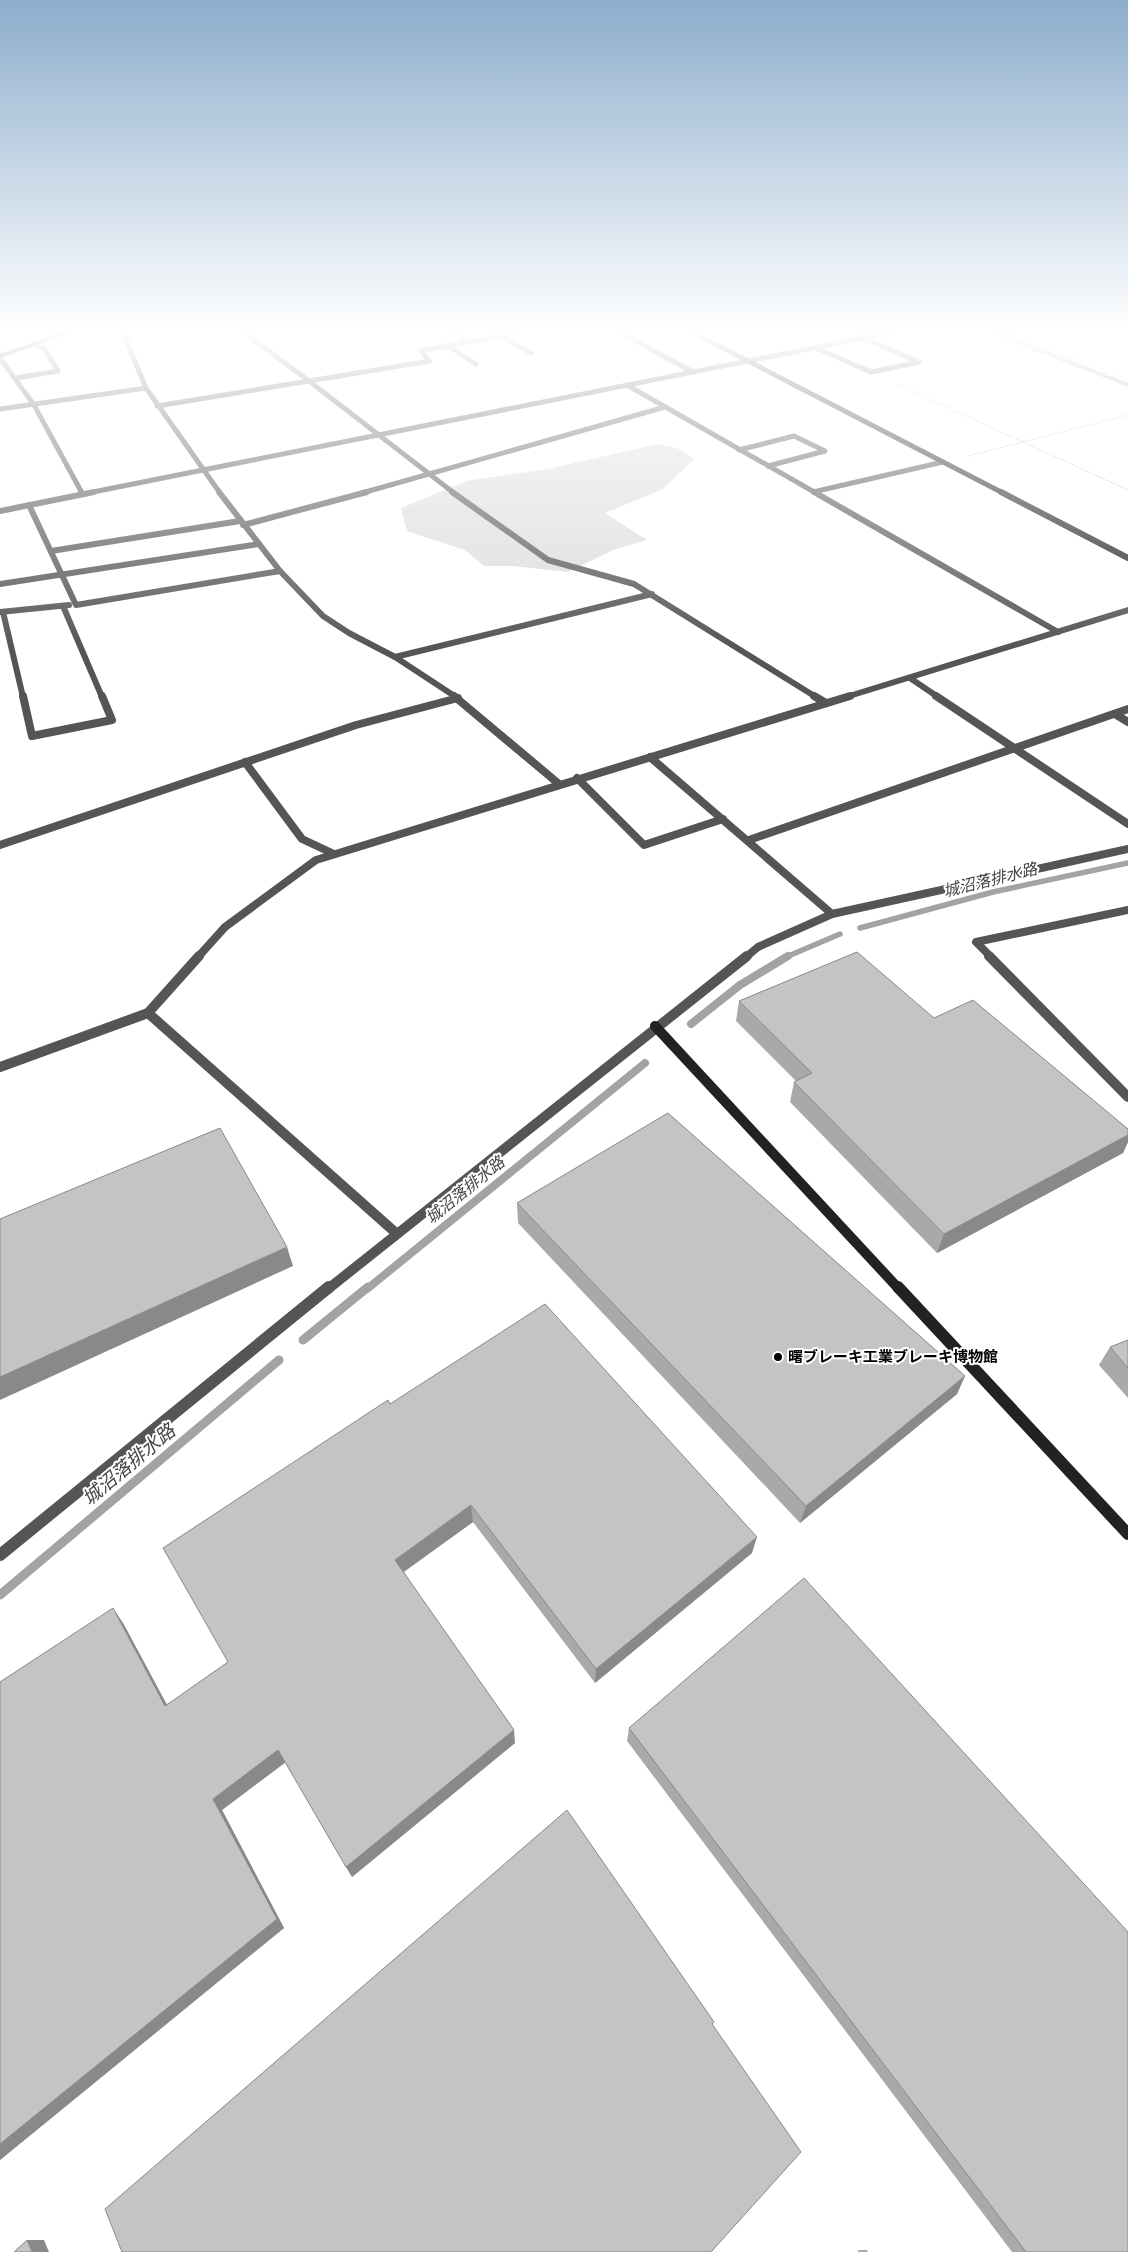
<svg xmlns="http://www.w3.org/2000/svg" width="1128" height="2252" font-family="Karla,'Noto Sans JP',sans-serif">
<rect width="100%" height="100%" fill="#fff"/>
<path fill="#dcdcdc" d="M 658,444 L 677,448 L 694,459 L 663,489 L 605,513 L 647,540 L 613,550 L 568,572 L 512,566 L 484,566 L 465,550 L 407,531 L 401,508 L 466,481 L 548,469 Z"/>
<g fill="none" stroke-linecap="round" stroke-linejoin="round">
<path stroke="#a3a3a3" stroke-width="4" d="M 995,333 L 1128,385"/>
<g stroke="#a3a3a3" stroke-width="5.5">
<path d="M 860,928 L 993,892 L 1128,863"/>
<path d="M 786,957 L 840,934"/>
</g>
<g stroke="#a3a3a3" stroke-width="8">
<path d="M 691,1024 L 740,985 L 788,956"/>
<path d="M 367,1289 L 645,1063"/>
</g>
<g stroke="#a3a3a3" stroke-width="9">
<path d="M 303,1340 L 368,1287"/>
<path d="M 0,1595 L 279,1360"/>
</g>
<g stroke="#dbdbdb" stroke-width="2">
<path id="primary" d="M 61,333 L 69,333 L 0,358 L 0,354 Z"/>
</g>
<g stroke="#777" stroke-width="1" stroke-dasharray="0.5 1" stroke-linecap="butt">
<path d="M 1007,333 L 1128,380"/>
<path d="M 896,384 L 1128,490"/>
<path d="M 968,456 L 1128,415"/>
</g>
<g stroke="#555" stroke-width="5">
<path d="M 245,333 L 309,381 L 429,361"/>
<path d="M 454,333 L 468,342"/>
<path d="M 501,336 L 531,353"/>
<path d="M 447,345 L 476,364"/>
<path d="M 0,358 L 34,405 L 82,493"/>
<path d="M 16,378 L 58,371 L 44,348 L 35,344"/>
<path d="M 0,409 L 146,388"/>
<path d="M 813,492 L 943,462"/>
</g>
<path stroke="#555" stroke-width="6" d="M 81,492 L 82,494"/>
<g stroke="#555" stroke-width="8">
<path d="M 245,762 L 302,839 L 334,854"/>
<path d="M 991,957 L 976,942 L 1128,910"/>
</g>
<path stroke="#555" stroke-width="10" d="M 989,956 L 1128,1097"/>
<g stroke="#555" stroke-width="5">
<path d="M 123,333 L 146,388 L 220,493"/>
<path d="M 621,333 L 693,372"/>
<path d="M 816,348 L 871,372 L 919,362 L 863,338"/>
<path d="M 429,361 L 421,351 L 516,333"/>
<path d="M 627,385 L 816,493"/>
<path d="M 157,406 L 309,381 L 454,493"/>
<path d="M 739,450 L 794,436 L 825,451 L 768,466"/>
<path d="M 88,493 L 888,333"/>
<path d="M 362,493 L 665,407"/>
</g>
<g stroke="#555" stroke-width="6">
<path d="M 219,492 L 280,571"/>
<path d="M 452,492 L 548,560 L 634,584 L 816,697"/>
<path d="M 814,492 L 1058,632"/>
<path d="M 29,505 L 76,605 L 280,571 L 323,616 L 349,633 L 395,657 L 456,697"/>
<path d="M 0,511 L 94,492"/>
<path d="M 243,525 L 367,492"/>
<path d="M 51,551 L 240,521"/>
<path d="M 0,584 L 259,544"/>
<path d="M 63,606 L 102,697"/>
<path d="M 0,612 L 69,605"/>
<path d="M 3,612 L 23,697"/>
<path d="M 395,657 L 652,594"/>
<path d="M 910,678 L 938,697"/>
<path d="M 846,697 L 1128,610"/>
</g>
<g stroke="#555" stroke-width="8">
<path d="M 23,696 L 32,736 L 112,720 L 102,696"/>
<path d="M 454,696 L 559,784"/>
<path d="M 814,696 L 826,703"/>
<path d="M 936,696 L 1128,824"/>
<path d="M 1115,714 L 1128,722"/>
<path d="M 650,757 L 832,914"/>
<path d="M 577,778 L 644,845 L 723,819"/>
<path d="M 749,840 L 1128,709"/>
<path d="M 0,845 L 356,725 L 458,698"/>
<path d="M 198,957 L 225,927 L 316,860 L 850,696"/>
<path d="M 746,957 L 758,947 L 832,914 L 1128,849"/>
</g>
<g stroke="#555" stroke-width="10">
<path d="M 148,1013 L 396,1233"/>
<path d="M 0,1067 L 148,1013 L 199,956"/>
<path d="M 328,1289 L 747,956"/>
</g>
<path stroke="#555" stroke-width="12" d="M 0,1555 L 329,1287"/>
<path stroke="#222" stroke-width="5" d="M 694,333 L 1003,493"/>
<path stroke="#222" stroke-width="6" d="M 1001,492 L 1128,558"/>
<path stroke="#222" stroke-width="10" d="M 655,1026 L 899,1289"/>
<path stroke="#222" stroke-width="12" d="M 898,1287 L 1128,1534"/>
<use href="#primary" fill="#000" fill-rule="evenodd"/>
</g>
<g fill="#a9a9a9">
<path d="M 739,1001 L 934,1018 L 1128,1129 L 1128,1142 L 1123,1153 L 937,1253 L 790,1102 L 794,1082 L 796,1081 L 736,1021 Z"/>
<path d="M 517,1203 L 965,1376 L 957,1394 L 800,1523 L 518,1223 Z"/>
<path d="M 1128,1340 L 1128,1398 L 1099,1365 L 1110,1347 Z"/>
<path d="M 390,1404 L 752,1553 L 595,1683 L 473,1522 L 404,1572 L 515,1743 L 352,1877 L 285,1762 L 222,1810 L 284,1928 L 0,2160 L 0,1682 L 123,1623 L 167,1705 L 228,1662 Z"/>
<path d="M 629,1728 L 1128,2252 L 1012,2252 L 627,1741 Z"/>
<path d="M 859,2250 L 867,2250 L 868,2252 L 857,2252 Z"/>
</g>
<g fill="#898989">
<path d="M 1128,1135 L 1128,1142 L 1123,1153 L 937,1253 L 944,1234 Z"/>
<path d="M 287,1247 L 293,1266 L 0,1400 L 0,1377 Z"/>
<path d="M 965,1376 L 957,1394 L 800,1523 L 806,1506 Z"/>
<path d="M 471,1505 L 473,1522 L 399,1575 L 395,1560 Z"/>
<path d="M 757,1537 L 752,1553 L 595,1683 L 596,1669 Z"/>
<path d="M 113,1608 L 123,1623 L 175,1720 L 165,1706 Z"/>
<path d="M 514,1730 L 515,1743 L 352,1877 L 346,1867 Z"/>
<path d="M 278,1750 L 286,1762 L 222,1810 L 284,1928 L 0,2160 L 0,2144 L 213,1799 Z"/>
<path d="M 27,2240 L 44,2240 L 49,2252 L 32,2252 Z"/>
</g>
<g fill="#c4c4c4" stroke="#898989">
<path d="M 857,952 L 934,1018 L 973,1000 L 1128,1129 L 1128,1135 L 944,1234 L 794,1082 L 812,1073 L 739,1001 Z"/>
<path d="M 668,1113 L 965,1376 L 806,1506 L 517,1203 Z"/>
<path d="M 220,1128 L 287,1247 L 0,1377 L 0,1219 Z"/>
<path d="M 545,1304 L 757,1537 L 596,1669 L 471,1505 L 395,1560 L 514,1730 L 346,1867 L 278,1750 L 213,1799 L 277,1919 L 0,2144 L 0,1682 L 113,1608 L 165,1706 L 228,1662 L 163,1548 L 388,1400 L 390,1404 Z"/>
<path d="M 1128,1340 L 1128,1368 L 1110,1347 Z"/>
<path d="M 804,1578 L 1128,1932 L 1128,2252 L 1026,2252 L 629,1728 Z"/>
<path d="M 567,1810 L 714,2022 L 712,2024 L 801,2152 L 711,2252 L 122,2252 L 105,2209 Z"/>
<path d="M 27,2240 L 32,2252 L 14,2252 Z"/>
</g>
<linearGradient id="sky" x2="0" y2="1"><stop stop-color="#8cadcc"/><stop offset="0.51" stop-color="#fff"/><stop offset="1" stop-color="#fff" stop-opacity="0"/></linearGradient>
<rect width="1128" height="649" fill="url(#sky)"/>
<circle fill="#000" stroke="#fff" stroke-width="2" cx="778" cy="1357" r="5"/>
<g text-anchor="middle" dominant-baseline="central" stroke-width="4" stroke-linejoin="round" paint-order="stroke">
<g font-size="15" font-weight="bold" fill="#000" stroke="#fff" text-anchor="start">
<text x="788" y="1357">曙ブレーキ工業ブレーキ博物館</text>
</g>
<g font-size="16" font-style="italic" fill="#444" stroke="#fff">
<text transform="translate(990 880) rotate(-14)">城沼落排水路</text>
<text transform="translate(465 1190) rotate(-39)">城沼落排水路</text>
</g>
<g font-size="19" font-style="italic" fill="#444" stroke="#fff">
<text transform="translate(129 1465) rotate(-40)">城沼落排水路</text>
</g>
</g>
</svg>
